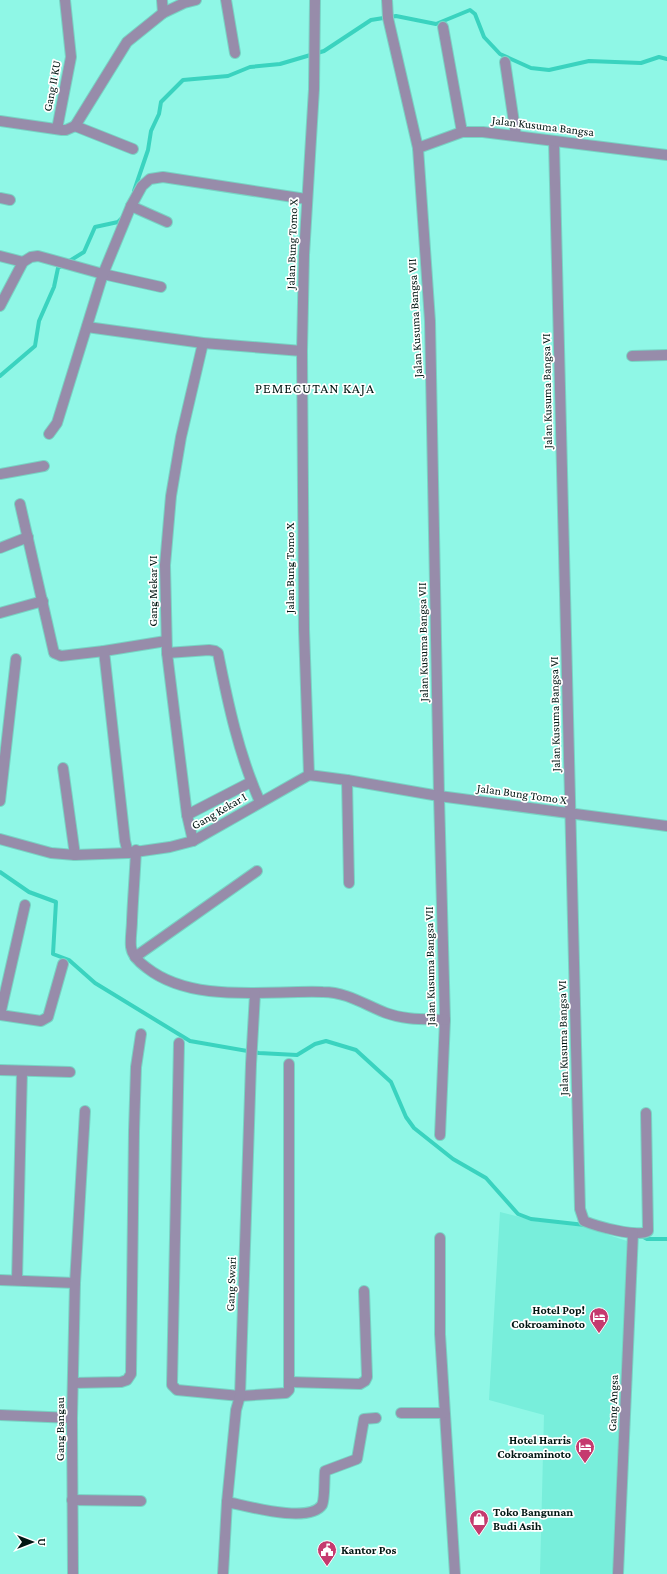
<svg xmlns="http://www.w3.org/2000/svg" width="667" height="1574" font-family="'Crimson Pro',serif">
<rect width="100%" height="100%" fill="#8ff7e6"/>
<path fill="#78eedb" d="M 500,1212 L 540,1222 L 569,1222 L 627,1241 L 616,1574 L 540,1574 L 544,1415 L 489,1400 Z"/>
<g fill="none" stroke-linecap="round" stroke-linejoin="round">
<g stroke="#3ad3bf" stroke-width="4">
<path d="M 134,191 L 148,150 L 151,131 L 159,114 L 161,102 L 183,80 L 228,76 L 250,67 L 280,64 L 324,51 L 371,20 L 396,16 L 436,24 L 470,10 L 475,14 L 484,37 L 500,54 L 531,68 L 549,70 L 589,61 L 641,63 L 659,57 L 667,59"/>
<path d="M 0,376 L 35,346 L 39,321 L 54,287 L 58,268 L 84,252 L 95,227 L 118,222 L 123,217"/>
<path d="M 0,872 L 29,892 L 56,902 L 53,954 L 69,960 L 95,983 L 190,1041 L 259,1053 L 297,1055 L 315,1044 L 326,1041 L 356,1050 L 391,1082 L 406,1117 L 414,1128 L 453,1159 L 486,1178 L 518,1214 L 531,1219 L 585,1225"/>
<path d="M 640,1235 L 647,1239 L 667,1239"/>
</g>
<g stroke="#78d3c4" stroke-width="12">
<g id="minor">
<path d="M 162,0 L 163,13"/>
<path d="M 226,0 L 235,53"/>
<path d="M 387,0 L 388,18 L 418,148 L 430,321 L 439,796 L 445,1020 L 440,1135"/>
<path d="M 443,27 L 462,132"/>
<path d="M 505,62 L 516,136"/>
<path d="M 0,121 L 62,130 L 66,130 L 75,126"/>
<path d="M 75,126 L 127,42 L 163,13 L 184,3 L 196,0"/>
<path d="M 75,126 L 133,149"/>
<path d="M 57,129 L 71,57 L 65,0"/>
<path d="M 554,142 L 580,1209 L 584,1221 C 596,1226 638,1238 648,1231 L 646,1113"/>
<path d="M 418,148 L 462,132 L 483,132 L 667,155"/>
<path d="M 0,198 L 10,200"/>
<path d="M 131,206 L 167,222"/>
<path d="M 0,256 L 23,262"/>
<path d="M 0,306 L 23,262 L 31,257 L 38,256 L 103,274 L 161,287"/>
<path d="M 87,327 L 203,343 L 302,351"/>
<path d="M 632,356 L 667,355"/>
<path d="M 49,434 L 57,423 L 103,274 L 131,206 L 142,186 L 150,179 L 163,177 L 306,199"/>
<path d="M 0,474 L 44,466"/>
<path d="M 20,504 L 54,653 L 61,656 L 104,651 L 166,641"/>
<path d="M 0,548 L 28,537"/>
<path d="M 0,613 L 43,601"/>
<path d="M 104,651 L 125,841 L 128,853 L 170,847 L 193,841 L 309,775"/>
<path d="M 167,653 L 209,650 L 215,651 L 218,653 C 228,704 239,755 260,802"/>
<path d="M 63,768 L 75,855"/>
<path d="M 309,775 L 304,629 L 302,351 L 304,255 L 314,89 L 315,0"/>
<path d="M 309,775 L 347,780 L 439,796 L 667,826"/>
<path d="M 347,780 L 349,883"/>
<path d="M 0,801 L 16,659"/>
<path d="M 187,815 L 251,782"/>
<path d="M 0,839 L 51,853 L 75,855 L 128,853"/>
<path d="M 193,841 L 187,815 L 167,653 L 165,565 L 171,496 L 181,437 L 203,343"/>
<path d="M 136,850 C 135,874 133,897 132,920 C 132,929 130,939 131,947 C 132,956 140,963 147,968 C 193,1004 268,990 323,992 C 347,992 365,1005 386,1013 C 405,1020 425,1019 445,1020"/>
<path d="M 135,957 L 257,871"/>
<path d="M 0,1015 L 25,905"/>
<path d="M 0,1015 L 41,1021 L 48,1017 L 63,964"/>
<path d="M 179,1043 L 172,1385 L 177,1390 L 240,1396 L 286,1393 L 289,1390 L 289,1064"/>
<path d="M 0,1070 L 70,1072"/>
<path d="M 440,1238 L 440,1334 L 455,1574"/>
<path d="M 0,1280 L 75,1283"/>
<path d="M 17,1280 L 22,1071"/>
<path d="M 289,1382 L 360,1384 L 365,1381 L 367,1377 L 364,1291"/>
<path d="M 73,1383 L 121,1382 L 127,1380 L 131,1374 L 134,1131 L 136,1067 L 141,1034"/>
<path d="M 401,1413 L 444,1413"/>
<path d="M 0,1415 L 72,1418"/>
<path d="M 72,1500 L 141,1501"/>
<path d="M 227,1502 C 247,1506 309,1524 322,1505 C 325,1499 324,1479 325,1471 L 357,1459 L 364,1419 L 376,1418"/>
<path d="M 73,1574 L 72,1418 L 75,1283 L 85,1111"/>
<path d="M 223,1574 L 227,1502 L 236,1410 L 240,1396 L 251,1064 L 255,994"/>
<path d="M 618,1574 L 633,1233"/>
</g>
</g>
<use href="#minor" stroke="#978caa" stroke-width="10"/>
</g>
<defs>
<g id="hotel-pin" transform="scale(1)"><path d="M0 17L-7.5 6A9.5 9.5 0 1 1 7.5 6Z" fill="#c53a6e" stroke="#fff"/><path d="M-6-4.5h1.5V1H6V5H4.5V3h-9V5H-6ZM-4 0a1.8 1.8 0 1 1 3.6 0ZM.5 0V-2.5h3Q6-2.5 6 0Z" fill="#fff"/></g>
<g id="shop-pin" transform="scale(1)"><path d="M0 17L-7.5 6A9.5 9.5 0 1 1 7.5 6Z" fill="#c53a6e" stroke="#fff"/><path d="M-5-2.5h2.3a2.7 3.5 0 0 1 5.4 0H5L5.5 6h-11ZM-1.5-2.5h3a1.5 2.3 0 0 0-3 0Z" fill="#fff"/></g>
<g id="civic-pin" transform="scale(1)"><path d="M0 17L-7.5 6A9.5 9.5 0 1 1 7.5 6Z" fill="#c53a6e" stroke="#fff"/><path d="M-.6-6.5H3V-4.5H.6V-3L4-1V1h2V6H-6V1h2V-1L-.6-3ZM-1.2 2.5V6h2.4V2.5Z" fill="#fff"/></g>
</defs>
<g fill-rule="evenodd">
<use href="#hotel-pin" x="599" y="1317"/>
<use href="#hotel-pin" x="585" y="1447"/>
<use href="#shop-pin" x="479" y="1519"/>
<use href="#civic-pin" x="327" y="1550"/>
</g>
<g text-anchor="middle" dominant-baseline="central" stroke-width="3.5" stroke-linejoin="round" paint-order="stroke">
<g font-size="12" fill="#011612" stroke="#fff">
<text transform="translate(52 86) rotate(-79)">Gang II KU</text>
<text transform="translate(543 126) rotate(7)">Jalan Kusuma Bangsa</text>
<text transform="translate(292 244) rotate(-88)">Jalan Bung Tomo X</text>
<text transform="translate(415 318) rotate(-93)">Jalan Kusuma Bangsa VII</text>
<text transform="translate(547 391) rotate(-91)">Jalan Kusuma Bangsa VI</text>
<text transform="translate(290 568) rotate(-90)">Jalan Bung Tomo X</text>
<text transform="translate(153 591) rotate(-90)">Gang Mekar VI</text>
<text transform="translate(423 642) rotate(-91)">Jalan Kusuma Bangsa VII</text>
<text transform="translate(555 714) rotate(-91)">Jalan Kusuma Bangsa VI</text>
<text transform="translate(522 794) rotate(8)">Jalan Bung Tomo X</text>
<text transform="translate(219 811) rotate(-30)">Gang Kekar I</text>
<text transform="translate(430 966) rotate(-91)">Jalan Kusuma Bangsa VII</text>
<text transform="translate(563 1038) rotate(-91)">Jalan Kusuma Bangsa VI</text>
<text transform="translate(231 1284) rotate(-88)">Gang Swari</text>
<text transform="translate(613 1403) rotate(-88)">Gang Angsa</text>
<text transform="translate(60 1429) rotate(-90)">Gang Bangau</text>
</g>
<g font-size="12" font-weight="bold" fill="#011612" stroke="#fff" text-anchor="end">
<text x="585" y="1310">Hotel Pop!<tspan x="585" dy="14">Cokroaminoto</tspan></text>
<text x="571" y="1440">Hotel Harris<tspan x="571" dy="14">Cokroaminoto</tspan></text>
<text x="493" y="1512" text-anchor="start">Toko Bangunan<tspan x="493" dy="14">Budi Asih</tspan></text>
<text x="341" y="1550" text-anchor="start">Kantor Pos</text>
</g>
<g font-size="14" letter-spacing="1" fill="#011612" stroke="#fff">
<text x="315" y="388">PEMECUTAN KAJA</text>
</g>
</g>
<g transform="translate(32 1542) rotate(90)" stroke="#ffffff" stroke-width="3" paint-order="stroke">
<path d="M0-3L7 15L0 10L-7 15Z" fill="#011612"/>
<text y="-6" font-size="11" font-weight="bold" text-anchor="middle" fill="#011612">U</text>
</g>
</svg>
